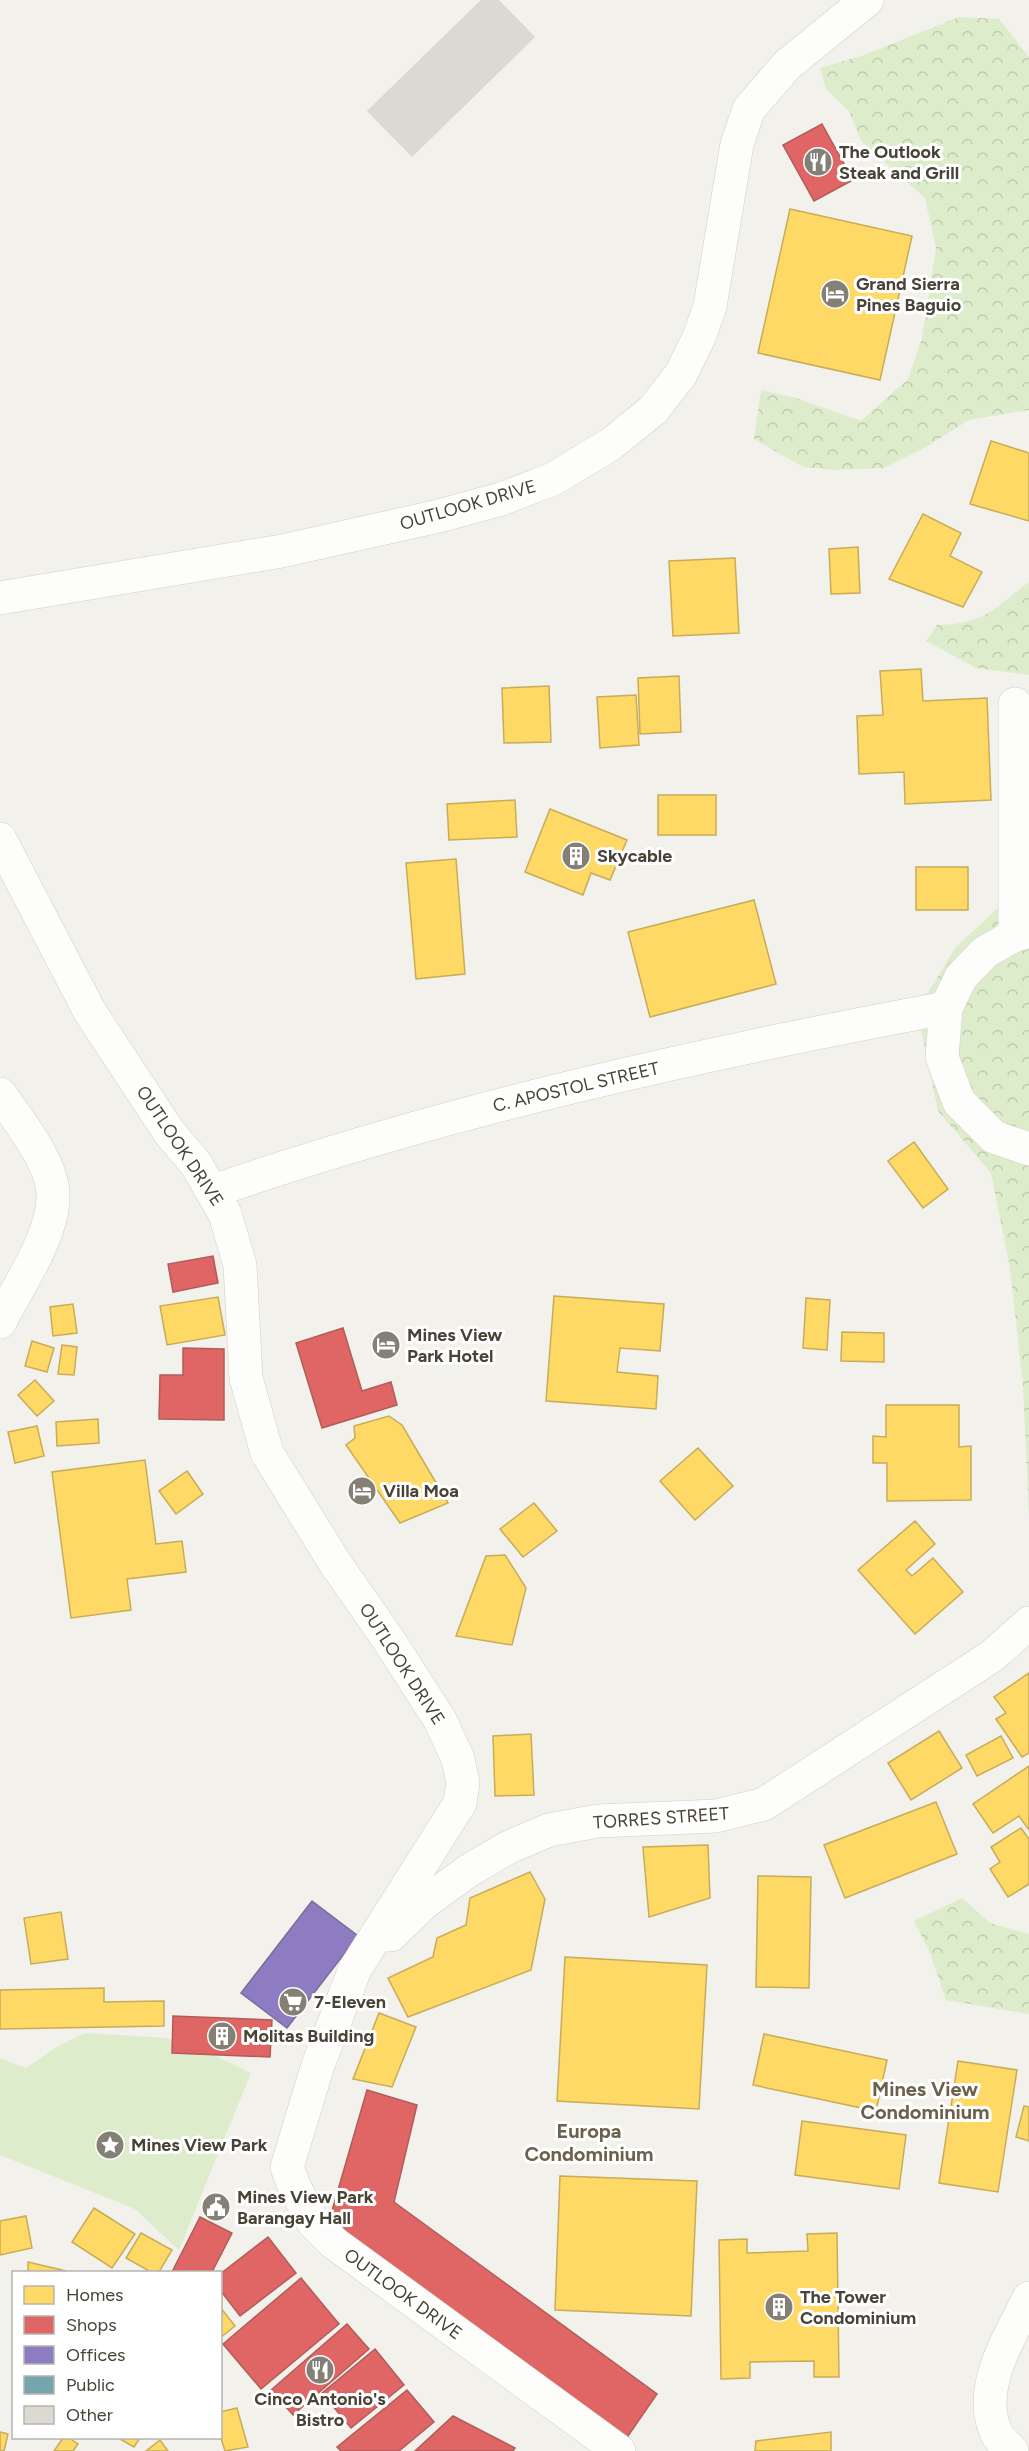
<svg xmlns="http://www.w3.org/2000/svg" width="1029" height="2451" font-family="Figtree,sans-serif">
<defs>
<pattern id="forest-crowns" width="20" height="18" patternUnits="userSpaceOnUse" patternTransform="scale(1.5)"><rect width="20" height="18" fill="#ddedcb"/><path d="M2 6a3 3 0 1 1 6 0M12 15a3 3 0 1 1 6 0" fill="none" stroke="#bfccaf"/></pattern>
</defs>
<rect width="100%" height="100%" fill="#f2f1eb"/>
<g fill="url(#forest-crowns)">
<path d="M 959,17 L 999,19 L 1029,57 L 1029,410 L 969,420 L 926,447 L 884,468 L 836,470 L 803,467 L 754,439 L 761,390 L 796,398 L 861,421 L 908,379 L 922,338 L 936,248 L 925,198 L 861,141 L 849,111 L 826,89 L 820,68 L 864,55 Z"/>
<path d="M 1029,582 L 1029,675 L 976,668 L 926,641 L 937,625 C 985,624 994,608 1029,582 Z"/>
<path d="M 1029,879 L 1029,1517 L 1023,1385 L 1010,1268 L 991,1173 L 938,1111 L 917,1011 L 955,948 Z"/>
<path d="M 962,1898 L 990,1923 L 1029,1934 L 1029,2014 L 946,2000 L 930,1953 L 914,1921 Z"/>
</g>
<path fill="#ddedcb" d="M 85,2033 L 166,2038 L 201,2049 L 251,2073 L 179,2250 L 135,2209 L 0,2155 L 0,2058 L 26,2068 L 55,2048 Z"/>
<g fill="#ffd966" stroke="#c8ac58" stroke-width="1.5">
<path d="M 790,209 L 912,236 L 880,380 L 758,353 Z"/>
<path d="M 991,441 L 1029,453 L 1029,521 L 970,504 Z"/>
<path d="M 923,514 L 961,533 L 950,556 L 982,572 L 963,607 L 889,579 Z"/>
<path d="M 858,547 L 860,593 L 831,594 L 829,549 Z"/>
<path d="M 735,558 L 739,633 L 673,636 L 669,561 Z"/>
<path d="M 921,669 L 923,701 L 987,698 L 991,800 L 905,804 L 904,772 L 859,774 L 857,716 L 883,715 L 880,671 Z"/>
<path d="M 679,676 L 681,732 L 640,734 L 638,678 Z"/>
<path d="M 549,686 L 551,742 L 504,743 L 502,688 Z"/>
<path d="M 636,695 L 639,745 L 600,748 L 597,697 Z"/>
<rect x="658" y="795" width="58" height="40"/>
<path d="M 515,800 L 517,837 L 449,840 L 447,804 Z"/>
<path d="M 550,809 L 627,840 L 610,880 L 591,873 L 583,895 L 525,872 Z"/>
<path d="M 456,859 L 465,974 L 416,979 L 406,863 Z"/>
<rect x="916" y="867" width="52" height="43"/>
<path d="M 754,900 L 776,984 L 650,1017 L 628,932 Z"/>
<path d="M 914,1142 L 948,1189 L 923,1208 L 888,1161 Z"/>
<path d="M 554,1296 L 664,1304 L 660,1351 L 620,1348 L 617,1372 L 658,1376 L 656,1409 L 546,1401 Z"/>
<path d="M 218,1297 L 225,1335 L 167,1345 L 160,1306 Z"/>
<path d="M 806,1298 L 830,1300 L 827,1350 L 803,1348 Z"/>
<path d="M 73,1304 L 77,1333 L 53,1336 L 50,1307 Z"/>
<path d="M 842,1332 L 884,1333 L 884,1362 L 841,1361 Z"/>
<path d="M 32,1341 L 54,1348 L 47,1372 L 25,1366 Z"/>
<path d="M 62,1345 L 77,1347 L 74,1375 L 58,1374 Z"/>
<path d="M 35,1380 L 54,1401 L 37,1416 L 18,1395 Z"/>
<path d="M 886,1405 L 959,1405 L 959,1447 L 971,1446 L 971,1500 L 887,1501 L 887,1463 L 873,1463 L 873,1436 L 886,1437 Z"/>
<path d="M 389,1416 L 402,1425 L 448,1503 L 400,1523 L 346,1445 L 355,1438 L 354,1426 Z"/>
<path d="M 98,1419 L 99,1443 L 57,1446 L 56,1422 Z"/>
<path d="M 37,1426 L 44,1456 L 15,1463 L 8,1432 Z"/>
<path d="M 698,1448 L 733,1486 L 695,1520 L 660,1481 Z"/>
<path d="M 145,1460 L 156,1544 L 182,1541 L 186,1572 L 127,1579 L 131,1610 L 71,1618 L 52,1472 Z"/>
<path d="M 187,1471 L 203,1494 L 176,1514 L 159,1491 Z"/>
<path d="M 534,1503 L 557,1531 L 523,1557 L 500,1529 Z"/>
<path d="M 915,1521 L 935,1544 L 906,1570 L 912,1576 L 933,1558 L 963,1592 L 915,1634 L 858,1570 Z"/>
<path d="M 505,1555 L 526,1588 L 512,1645 L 456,1636 L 486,1556 Z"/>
<path d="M 1029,1673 L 1029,1753 L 1022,1757 L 996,1719 L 1006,1713 L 994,1697 Z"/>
<path d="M 939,1731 L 962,1768 L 911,1800 L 888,1763 Z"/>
<path d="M 531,1734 L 534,1795 L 495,1796 L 493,1736 Z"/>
<path d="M 1001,1736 L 1013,1758 L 977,1776 L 966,1755 Z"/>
<path d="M 1029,1766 L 1029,1830 L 1019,1816 L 993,1833 L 973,1804 Z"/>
<path d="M 936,1802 L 957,1854 L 845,1898 L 824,1845 Z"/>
<path d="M 1021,1828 L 1029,1839 L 1029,1884 L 1008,1897 L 990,1869 L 1000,1862 L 991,1847 Z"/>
<path d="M 708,1845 L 710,1898 L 649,1917 L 643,1847 Z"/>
<path d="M 530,1872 L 545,1899 L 531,1970 L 408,2017 L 388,1978 L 433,1957 L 437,1938 L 466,1925 L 470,1898 Z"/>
<path d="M 758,1876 L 811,1877 L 809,1988 L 756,1987 Z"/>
<path d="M 61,1912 L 68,1959 L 31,1964 L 24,1918 Z"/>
<path d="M 565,1957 L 707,1965 L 699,2109 L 557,2101 Z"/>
<path d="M 104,1988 L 104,2002 L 164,2001 L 164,2026 L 0,2029 L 0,1990 Z"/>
<path d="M 379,2013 L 416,2027 L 392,2087 L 353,2079 Z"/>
<path d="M 764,2034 L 887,2060 L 876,2111 L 753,2085 Z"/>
<path d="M 958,2061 L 1017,2070 L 998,2192 L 939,2183 Z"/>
<path d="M 1024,2106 L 1029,2107 L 1029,2141 L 1016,2137 Z"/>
<path d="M 802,2121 L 906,2135 L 899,2189 L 795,2175 Z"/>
<path d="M 560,2176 L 697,2181 L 691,2316 L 555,2310 Z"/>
<path d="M 94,2208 L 135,2234 L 112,2268 L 72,2242 Z"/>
<path d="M 26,2216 L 32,2248 L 0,2255 L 0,2221 Z"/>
<path d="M 141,2233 L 172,2250 L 159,2272 L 151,2272 L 126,2258 Z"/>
<path d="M 837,2233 L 839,2377 L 814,2377 L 814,2361 L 750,2362 L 750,2378 L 721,2379 L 719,2240 L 747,2239 L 747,2253 L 808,2251 L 807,2234 Z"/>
<path d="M 28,2262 L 66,2271 L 28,2272 Z"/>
<path d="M 220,2307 L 235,2326 L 220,2338 Z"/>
<path d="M 237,2408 L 248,2447 L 225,2451 L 220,2435 L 220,2412 Z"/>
<path d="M 0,2432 L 8,2434 L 4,2451 L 0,2451 Z"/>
<path d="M 831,2432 L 831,2451 L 755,2451 L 756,2441 Z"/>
<path d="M 63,2438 L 69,2438 L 78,2444 L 73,2451 L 54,2451 Z"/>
<path d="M 118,2438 L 140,2438 L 134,2447 Z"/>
<path d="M 160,2440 L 168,2451 L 146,2451 Z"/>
</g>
<g fill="#e06666" stroke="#b25c58" stroke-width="1.5">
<path d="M 822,124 L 853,180 L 814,201 L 783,145 Z"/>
<path d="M 213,1256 L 218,1283 L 173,1292 L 168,1264 Z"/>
<path d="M 343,1328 L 362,1391 L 391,1382 L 397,1405 L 322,1428 L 296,1343 Z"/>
<path d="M 183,1348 L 224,1349 L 224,1420 L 159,1419 L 160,1375 L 183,1375 Z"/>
<path d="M 173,2016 L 272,2020 L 270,2057 L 172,2053 Z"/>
<path d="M 367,2090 L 417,2105 L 394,2202 L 657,2394 L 626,2439 L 327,2228 Z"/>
<path d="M 200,2217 L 232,2233 L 212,2272 L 172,2272 Z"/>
<path d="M 268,2237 L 296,2273 L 240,2316 L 220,2290 L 220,2274 Z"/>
<path d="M 301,2278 L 339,2324 L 261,2389 L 223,2344 Z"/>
<path d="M 347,2324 L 369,2349 L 293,2415 L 271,2390 Z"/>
<path d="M 375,2349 L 404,2385 L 351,2428 L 322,2393 Z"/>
<path d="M 407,2390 L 434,2422 L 399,2451 L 341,2451 L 337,2447 Z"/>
<path d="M 453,2416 L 515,2448 L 513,2451 L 415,2451 Z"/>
</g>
<path fill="#8e7cc3" stroke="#796b99" stroke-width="1.5" d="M 312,1901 L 358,1936 L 287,2028 L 241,1993 Z"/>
<path fill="#76a5af" stroke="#68888b" stroke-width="1.5" d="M 212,2197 L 226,2207 L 219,2218 L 204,2209 Z"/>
<path fill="#dcd9d3" stroke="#dad8d1" stroke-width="1.5" d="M 482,0 L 498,0 L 534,37 L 412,156 L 368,111 Z"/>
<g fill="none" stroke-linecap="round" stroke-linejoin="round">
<g stroke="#d0cec9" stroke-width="34">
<g id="minor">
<path d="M 0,598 L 282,551 L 439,516 L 501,499 L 553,479 L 611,444 L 653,410 L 681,374 L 700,335 L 710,306 L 737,144 L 749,109 L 787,65 L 867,0"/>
<path d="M 1015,704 L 1015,935"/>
<path d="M 0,839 L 90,1012 L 169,1132 L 196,1164 L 225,1214 L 240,1265 L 246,1378 L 267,1453 L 335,1563 L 388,1639 L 440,1720 L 458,1759 L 463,1783 L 460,1803 L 355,1969 L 318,2065 L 287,2167 L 294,2186 L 313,2222 L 334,2243 L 619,2451"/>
<path d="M 1029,932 L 1015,935 L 985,952 L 961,977 L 946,1008 L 942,1057 L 959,1102 L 994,1137 L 1029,1149"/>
<path d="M 0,1094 C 18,1120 53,1163 53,1195 C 54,1235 18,1286 0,1322"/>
<path d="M 213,1191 C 452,1109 698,1054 946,1008"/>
<path d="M 391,1935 L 424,1903 L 468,1871 L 509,1847 L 549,1830 L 598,1821 L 716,1816 L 764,1804 L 992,1656 L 1029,1623"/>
<path d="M 1012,2451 C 1007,2446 1000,2440 997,2434 C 975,2390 1010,2337 1029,2298"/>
</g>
</g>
<use href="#minor" stroke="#fdfdfc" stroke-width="33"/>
</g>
<defs>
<g id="restaurant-disc" transform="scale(1.5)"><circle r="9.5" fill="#848076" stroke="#fff"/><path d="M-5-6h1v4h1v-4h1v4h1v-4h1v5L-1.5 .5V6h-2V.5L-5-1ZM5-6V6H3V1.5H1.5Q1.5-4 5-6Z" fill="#fff"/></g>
<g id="hotel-disc" transform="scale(1.5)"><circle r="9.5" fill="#848076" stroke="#fff"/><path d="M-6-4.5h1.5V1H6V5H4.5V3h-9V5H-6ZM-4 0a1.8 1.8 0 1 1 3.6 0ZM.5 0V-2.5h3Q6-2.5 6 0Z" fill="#fff"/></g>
<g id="building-disc" transform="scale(1.5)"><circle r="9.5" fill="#848076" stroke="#fff"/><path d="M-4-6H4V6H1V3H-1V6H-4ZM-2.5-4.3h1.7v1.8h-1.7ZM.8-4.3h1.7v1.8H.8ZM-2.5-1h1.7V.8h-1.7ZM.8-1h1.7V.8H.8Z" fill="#fff"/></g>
<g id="supermarket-disc" transform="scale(1.5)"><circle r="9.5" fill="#848076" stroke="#fff"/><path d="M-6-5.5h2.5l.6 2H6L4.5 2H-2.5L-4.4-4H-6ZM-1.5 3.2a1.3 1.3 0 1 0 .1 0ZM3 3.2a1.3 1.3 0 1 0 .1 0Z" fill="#fff"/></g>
<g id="sight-disc" transform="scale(1.5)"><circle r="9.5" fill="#848076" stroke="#fff"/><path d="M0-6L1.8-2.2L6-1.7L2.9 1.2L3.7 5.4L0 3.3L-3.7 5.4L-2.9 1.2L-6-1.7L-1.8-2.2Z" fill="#fff"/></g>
<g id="civic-disc" transform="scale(1.5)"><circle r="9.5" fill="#848076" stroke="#fff"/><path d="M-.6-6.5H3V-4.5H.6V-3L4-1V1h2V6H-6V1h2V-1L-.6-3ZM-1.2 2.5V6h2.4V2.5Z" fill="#fff"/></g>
</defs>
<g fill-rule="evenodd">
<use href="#restaurant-disc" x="818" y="162"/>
<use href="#hotel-disc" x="835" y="294"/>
<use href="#building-disc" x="576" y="856"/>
<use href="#hotel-disc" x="386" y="1345"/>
<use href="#hotel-disc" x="362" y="1491"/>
<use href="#supermarket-disc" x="293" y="2002"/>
<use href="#building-disc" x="222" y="2036"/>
<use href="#sight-disc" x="110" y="2145"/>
<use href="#civic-disc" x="216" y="2207"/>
<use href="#building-disc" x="779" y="2307"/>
<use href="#restaurant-disc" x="320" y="2370"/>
</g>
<g text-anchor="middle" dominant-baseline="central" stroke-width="6" stroke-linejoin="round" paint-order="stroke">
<g font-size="18" font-weight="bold" fill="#484337" stroke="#fff" text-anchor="start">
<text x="839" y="152">The Outlook<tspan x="839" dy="21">Steak and Grill</tspan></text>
<text x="856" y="284">Grand Sierra<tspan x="856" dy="21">Pines Baguio</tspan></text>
<text x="597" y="856">Skycable</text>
<text x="407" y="1335">Mines View<tspan x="407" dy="21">Park Hotel</tspan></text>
<text x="383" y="1491">Villa Moa</text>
<text x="314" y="2002">7-Eleven</text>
<text x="243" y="2036">Molitas Building</text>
<text x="131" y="2145">Mines View Park</text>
<text x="237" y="2197">Mines View Park<tspan x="237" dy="21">Barangay Hall</tspan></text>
<text x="800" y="2297">The Tower<tspan x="800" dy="21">Condominium</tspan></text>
<text x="320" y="2399" text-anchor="middle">Cinco Antonio's<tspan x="320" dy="21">Bistro</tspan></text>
</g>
<g font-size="18" fill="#484337" stroke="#fff">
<text transform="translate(468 505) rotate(-16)">OUTLOOK DRIVE</text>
<text transform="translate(576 1087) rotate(-13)">C. APOSTOL STREET</text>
<text transform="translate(180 1146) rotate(56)">OUTLOOK DRIVE</text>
<text transform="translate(402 1664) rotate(57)">OUTLOOK DRIVE</text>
<text transform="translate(661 1818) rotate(-4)">TORRES STREET</text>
<text transform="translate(403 2294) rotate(36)">OUTLOOK DRIVE</text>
</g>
<g font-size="20" font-weight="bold" fill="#6c614d" stroke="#fff">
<text x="925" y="2089">Mines View<tspan x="925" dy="23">Condominium</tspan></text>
<text x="589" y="2131">Europa<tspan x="589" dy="23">Condominium</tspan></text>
</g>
</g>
<rect x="12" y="2271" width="210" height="168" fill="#ffffff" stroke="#b6b4af" stroke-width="1.5"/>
<rect x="24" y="2286" width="30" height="18" fill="#ffd966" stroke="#b6b4af" stroke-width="1.5"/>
<text x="66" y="2301" font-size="18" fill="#484337">Homes</text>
<rect x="24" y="2316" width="30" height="18" fill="#e06666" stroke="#b6b4af" stroke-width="1.5"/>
<text x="66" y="2331" font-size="18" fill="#484337">Shops</text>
<rect x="24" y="2346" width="30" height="18" fill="#8e7cc3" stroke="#b6b4af" stroke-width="1.5"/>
<text x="66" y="2361" font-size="18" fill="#484337">Offices</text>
<rect x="24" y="2376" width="30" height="18" fill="#76a5af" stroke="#b6b4af" stroke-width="1.5"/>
<text x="66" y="2391" font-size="18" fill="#484337">Public</text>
<rect x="24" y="2406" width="30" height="18" fill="#dcd9d3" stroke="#b6b4af" stroke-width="1.5"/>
<text x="66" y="2421" font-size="18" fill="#484337">Other</text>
</svg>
